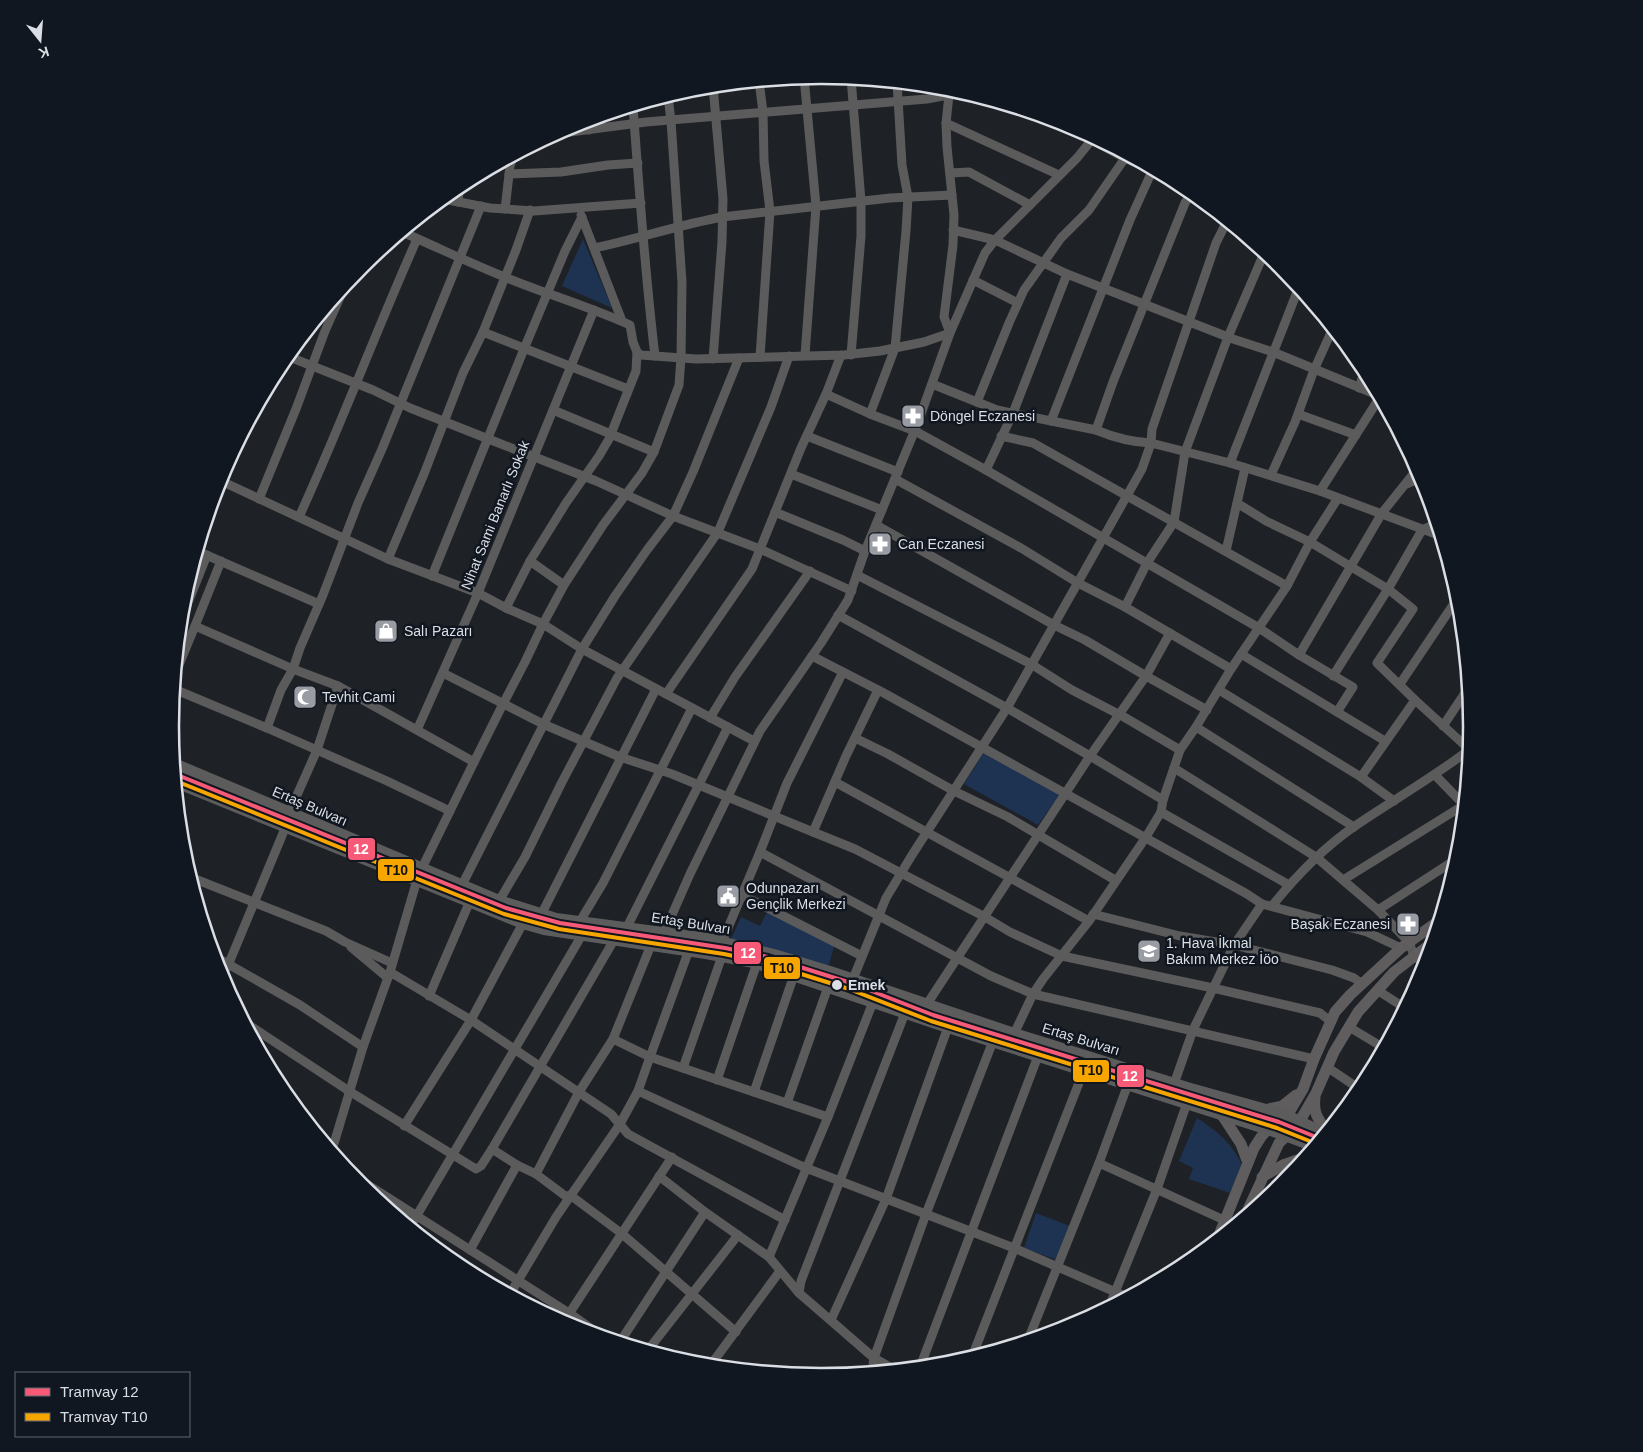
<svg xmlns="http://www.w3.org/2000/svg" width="1643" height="1452" font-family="Arial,sans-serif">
<rect width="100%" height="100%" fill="#1e2126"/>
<g fill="#1e3251">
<path d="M 583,239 L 612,308 L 562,286 Z"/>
<path d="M 985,751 L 1060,794 L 1038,825 L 964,784 Z"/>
<path d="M 767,912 L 835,943 L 828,968 L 731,939 L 741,917 L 760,926 Z"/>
<path d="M 1197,1118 C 1216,1130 1233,1144 1242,1165 L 1230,1193 L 1189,1179 L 1193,1168 L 1179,1161 Z"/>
<path d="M 1036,1213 L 1070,1226 L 1057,1260 L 1024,1248 Z"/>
</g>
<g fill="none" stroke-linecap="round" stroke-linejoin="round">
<g stroke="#5c5b5c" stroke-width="9">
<path d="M 804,77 L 816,206 L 805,355"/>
<path d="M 759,81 L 763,112 L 764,161 L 770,211 L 760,357"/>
<path d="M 897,82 L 902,165 L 908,197 L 906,231 L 895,348 L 870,414 L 915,431 L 986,470 L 1013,413 L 1067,274"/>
<path d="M 633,106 C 639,190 645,273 655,356"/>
<path d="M 1047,118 L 1072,129"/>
<path d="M 588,120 L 589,130"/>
<path d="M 946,123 L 1059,175"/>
<path d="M 1074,126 L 1072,129 L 1125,158 L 1164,175"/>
<path d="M 555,134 L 646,122 L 927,99 L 964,92"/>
<path d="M 950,173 L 969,172 L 1030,205"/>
<path d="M 509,174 L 561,172 L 608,165 L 638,163"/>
<path d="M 443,199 L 490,208 L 534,211 L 641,203"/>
<path d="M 458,202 L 460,184"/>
<path d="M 505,209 L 510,166 L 513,157"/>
<path d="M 581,215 L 622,321"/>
<path d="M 1227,221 L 1216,243 L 1152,429 L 1151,443 L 1230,463"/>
<path d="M 953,230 L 995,240 L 1067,274 L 1233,339 L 1273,352 L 1380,396"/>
<path d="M 402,232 C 446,251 488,272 533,288 C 566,300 599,311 630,325 L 633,342 L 637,352 L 636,371 L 609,439 L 599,456 L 566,503 L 530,561 L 506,608"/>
<path d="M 594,248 C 637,239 679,225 722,217 L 890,198 L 952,195"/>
<path d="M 973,280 L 1018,303"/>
<path d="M 1299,287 L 1230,463 L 1320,491 L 1441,536"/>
<path d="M 483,332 L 516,250 L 530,210"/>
<path d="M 637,352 L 641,355 L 696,359 L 844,355 L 880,351 L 924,342 L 950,333 L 944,317 L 953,245 L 954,215 L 947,147 L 946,123 L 949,95 L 948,87"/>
<path d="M 841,355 L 826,394 L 870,414"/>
<path d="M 851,355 L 861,236 L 861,201 L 851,78"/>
<path d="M 287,356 L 373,390 L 410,408 L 496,442 L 596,481 L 673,516 L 760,549 L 852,591"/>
<path d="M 713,359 L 722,242 L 723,199 L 713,86"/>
<path d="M 932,384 L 997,410 L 1096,430 L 1113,382 L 1185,203 L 1192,192"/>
<path d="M 1359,388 L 1365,369"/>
<path d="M 628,389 L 483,332 L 463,373 L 424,474 L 388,559 L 478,593 L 506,608 L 543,624 L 582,649 L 754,741"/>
<path d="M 977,402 L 1009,323 L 1024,290 L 1061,238 L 1089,210 L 1125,158"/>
<path d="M 553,410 L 654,452"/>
<path d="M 1298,414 L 1356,435"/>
<path d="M 1051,421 L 1130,220 L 1153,169"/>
<path d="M 807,436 L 898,472"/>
<path d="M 1001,436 L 1033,443 L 1287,586"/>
<path d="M 986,470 L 1259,628 L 1299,655 L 1382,513 L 1418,468"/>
<path d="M 791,474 L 882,510"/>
<path d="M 1271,475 L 1295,422 L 1314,370 L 1333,328"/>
<path d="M 895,479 L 1021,548 L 1078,583 L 1125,607 L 1231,669"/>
<path d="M 219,480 L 388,559"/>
<path d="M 1407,484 L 1423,477"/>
<path d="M 1320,491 L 1380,397"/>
<path d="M 259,499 L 296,409 L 325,331 L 346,284"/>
<path d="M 1237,503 L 1266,521 L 1310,542 L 1388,589 L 1413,609 L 1377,663 L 1415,700 L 1470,750"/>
<path d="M 775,512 L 843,540 L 865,551"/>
<path d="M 299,517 C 341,425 376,331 417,239"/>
<path d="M 876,525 L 1054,625 L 1085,640 L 1146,676 L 1090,756 L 927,1004"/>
<path d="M 197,551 L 319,604"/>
<path d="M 1226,551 L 1245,468"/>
<path d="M 530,561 L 564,585"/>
<path d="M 857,575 L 1031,664 L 1072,690 L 1124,717 L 1180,750"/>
<path d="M 432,576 L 524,349 L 565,251 L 582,217"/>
<path d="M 1125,607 L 1147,563 L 1174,522 L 1185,452 L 1228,337 L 1265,251"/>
<path d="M 838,615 L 1007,708 L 1090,756 L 1163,800"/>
<path d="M 181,620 L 207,555"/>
<path d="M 195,626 L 221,561"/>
<path d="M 1170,633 L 1146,676 L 1207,710"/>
<path d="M 1241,654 L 1385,741"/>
<path d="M 1299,655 L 1353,687 L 1337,712"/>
<path d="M 812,656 L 882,692 L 1247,894 L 1262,904 L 1367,932 L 1401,948"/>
<path d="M 176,672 L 195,626 L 293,669 L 338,686 L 474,762 L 422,868"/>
<path d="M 443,673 L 543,724 L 620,757 L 672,774 L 813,832 L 846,756 L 878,690"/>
<path d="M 1333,676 L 1388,589 L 1422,530 L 1437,523"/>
<path d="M 1400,684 L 1459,596"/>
<path d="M 174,689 L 267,728 L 281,690 L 293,669 L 300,648 L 323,595 L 358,503 L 382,449 L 481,206"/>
<path d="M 1219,690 L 1361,777 L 1394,801"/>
<path d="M 666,694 L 752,569 L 801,448 L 826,394"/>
<path d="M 710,718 L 735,677 L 810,571"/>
<path d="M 1443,726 L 1469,687"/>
<path d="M 1196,727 L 1354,827"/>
<path d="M 267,728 L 387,781 L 450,811"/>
<path d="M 417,730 L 478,593 L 594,310"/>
<path d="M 855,738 L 888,754 L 954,791 L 1008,817 L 1115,880"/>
<path d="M 474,762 L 503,704 L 525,662 L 543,624 L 564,585 L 603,525 L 642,473 L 654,452 L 679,385 L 681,358 L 682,282 L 671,121 L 668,96"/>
<path d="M 1174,768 L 1316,857 L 1378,910 L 1409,942 L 1414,956 L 1426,965"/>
<path d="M 1435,775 L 1465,806"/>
<path d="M 1361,777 L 1415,700"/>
<path d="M 835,782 L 1089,921"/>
<path d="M 1161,812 L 1289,885"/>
<path d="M 289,813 L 317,750 L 338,686"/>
<path d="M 813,832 L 855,849 L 985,917 L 1010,932 L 1062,956 L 1213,988 L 1320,1013 L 1330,1021"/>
<path d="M 760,852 L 991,976 L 1033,994 L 1314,1059"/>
<path d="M 190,877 L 326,931 L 345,942 L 392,963"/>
<path d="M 1343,880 L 1464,805"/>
<path d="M 462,885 L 582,649 L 615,596 L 647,550 L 673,516 L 693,472 L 739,358"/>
<path d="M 742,895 L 862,956"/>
<path d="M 499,901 L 525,857 L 562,782 L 617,678 L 718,532 L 771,407 L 789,356"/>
<path d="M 1272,906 C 1296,876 1323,848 1355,826 C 1393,800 1434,777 1470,749"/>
<path d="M 1378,910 L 1458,858"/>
<path d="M 1093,914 L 1180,936 L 1234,945 L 1332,970 L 1354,978 L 1362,984"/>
<path d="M 541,915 L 656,689"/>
<path d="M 579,923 L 603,883 L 692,708"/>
<path d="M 626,929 L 728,727"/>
<path d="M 664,933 L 690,874 L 760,731 L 821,643 L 848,600 L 865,551 L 917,425 L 950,333 L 985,253 L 995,240 L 1077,158 L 1094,137"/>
<path d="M 722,942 L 760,852 L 787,783 L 843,672"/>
<path d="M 351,947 L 388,978"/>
<path d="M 214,956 L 300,1005 L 363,1047 L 332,1150"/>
<path d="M 390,972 L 471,1020 L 611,1114 L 628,1134 L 785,1220"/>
<path d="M 221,977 L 229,963 L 286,826"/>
<path d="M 853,979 L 886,898 L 912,855 L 1007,708 L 1142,469 L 1151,443 C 1131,442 1115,438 1096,430"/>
<path d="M 1377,990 L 1405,1008"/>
<path d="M 429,996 L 470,901"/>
<path d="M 246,1023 L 349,1091 L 476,1169 L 481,1166 L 492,1149 L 614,940"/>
<path d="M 1349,1027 L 1384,1048"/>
<path d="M 1014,1034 L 1033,994 L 1043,979 L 1089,921 L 1146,837 L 1161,812 L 1163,800 L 1180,750 L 1196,727 L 1231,669 L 1287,586 L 1310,542 L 1338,498"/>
<path d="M 613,1039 L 650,1057 L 689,950"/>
<path d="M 363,1047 L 390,972 L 417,880"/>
<path d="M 1327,1067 L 1361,1090"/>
<path d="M 683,1068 L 722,956"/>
<path d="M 717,1080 L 757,963"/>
<path d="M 1174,1084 L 1193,1030 L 1234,945 L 1262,904"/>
<path d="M 638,1091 L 650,1057 L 828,1117"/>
<path d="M 754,1092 L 794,975"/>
<path d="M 787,1103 L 828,987"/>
<path d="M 404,1126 L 471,1020 L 523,923"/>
<path d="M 492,1149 L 517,1165 L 536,1174 L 568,1198"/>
<path d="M 1099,1163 L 1128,1084"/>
<path d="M 351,1174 L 569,1313 L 603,1337"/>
<path d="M 536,1174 L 579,1092 L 613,1039 L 651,945"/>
<path d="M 659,1176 L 705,1212"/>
<path d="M 570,1195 L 621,1233 L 736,1332"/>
<path d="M 410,1227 L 582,935"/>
<path d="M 470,1250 L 517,1165"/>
<path d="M 769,1257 L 828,1117 L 873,1002"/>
<path d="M 799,1293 L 801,1281 L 905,1013"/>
<path d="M 510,1294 L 556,1217 L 620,1124 L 638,1091 L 806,1168 L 1014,1248 L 1127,1297"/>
<path d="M 1109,1307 L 1157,1189 L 1187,1103"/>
<path d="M 831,1320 L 886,1199 L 948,1027"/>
<path d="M 563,1323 L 672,1157"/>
<path d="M 1028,1340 L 1099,1163 L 1224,1220"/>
<path d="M 620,1342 L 705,1212 L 769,1257 L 799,1293 L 874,1358 L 895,1370"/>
<path d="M 648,1350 L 738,1235"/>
<path d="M 972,1357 L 1084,1070"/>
<path d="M 710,1366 L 780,1271"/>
<path d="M 920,1367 L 1038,1056"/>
<path d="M 872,1372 L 874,1358 L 926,1214 L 993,1041"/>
</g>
<g stroke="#5f5d5e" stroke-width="11">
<path d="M 1315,1097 C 1313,1113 1318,1119 1327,1132"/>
<path d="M 1264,1110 L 1282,1106 L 1296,1095"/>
<path d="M 1222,1115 L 1241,1144 L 1248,1163"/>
<path d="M 1262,1177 L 1283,1165 L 1306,1157"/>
<path d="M 1244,1218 L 1279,1143 L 1297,1126 L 1316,1093 L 1334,1052 L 1358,1012 L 1394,972 L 1433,942"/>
<path d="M 1217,1240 L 1254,1148 L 1261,1137 L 1268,1129 L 1287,1116 L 1303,1089 L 1314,1059 L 1335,1012 L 1350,995 L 1401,948 L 1440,920"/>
</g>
<g stroke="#5d5c5d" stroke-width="12">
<path d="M 174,764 L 499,901 L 556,919 L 708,939 L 774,955 L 833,973 L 1014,1034 L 1187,1088 L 1287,1116 L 1325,1134"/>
<path d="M 176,782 L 523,923 L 544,929 L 706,953 L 754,962 L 942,1025 L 1268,1129 L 1315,1146"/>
</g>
<g stroke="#111720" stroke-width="8">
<path id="tram-1" d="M 175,774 L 506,908 L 560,923 L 725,948 L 768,957 L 851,983 L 933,1015 L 1279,1122 L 1321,1139"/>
</g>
<g stroke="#111720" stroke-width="8">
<path id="tram-2" d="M 176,781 L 504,914 L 559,929 L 724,954 L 766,963 L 849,989 L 931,1021 L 1277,1128 L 1317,1144"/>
</g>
<use href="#tram-1" stroke="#f75a77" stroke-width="4"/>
<use href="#tram-2" stroke="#f7a600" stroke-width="4"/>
</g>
<defs>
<g id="pharmacy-square" transform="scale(1.25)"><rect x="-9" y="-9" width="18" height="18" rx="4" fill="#999ca2" stroke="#111720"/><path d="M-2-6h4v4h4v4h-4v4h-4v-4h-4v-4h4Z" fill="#fff"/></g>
<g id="shop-square" transform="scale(1.25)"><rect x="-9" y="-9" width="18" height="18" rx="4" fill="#999ca2" stroke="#111720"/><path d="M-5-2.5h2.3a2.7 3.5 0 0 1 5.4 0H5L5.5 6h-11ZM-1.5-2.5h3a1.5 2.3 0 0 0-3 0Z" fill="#fff"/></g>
<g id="mosque-square" transform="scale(1.25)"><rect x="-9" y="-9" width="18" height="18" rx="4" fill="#999ca2" stroke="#111720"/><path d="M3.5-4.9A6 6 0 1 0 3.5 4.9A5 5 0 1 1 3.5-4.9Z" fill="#fff"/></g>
<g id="civic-square" transform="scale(1.25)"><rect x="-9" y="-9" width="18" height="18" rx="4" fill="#999ca2" stroke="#111720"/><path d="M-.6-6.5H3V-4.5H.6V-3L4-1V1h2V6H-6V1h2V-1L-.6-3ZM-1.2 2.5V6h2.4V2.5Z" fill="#fff"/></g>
<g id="school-square" transform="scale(1.25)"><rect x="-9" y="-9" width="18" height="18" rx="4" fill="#999ca2" stroke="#111720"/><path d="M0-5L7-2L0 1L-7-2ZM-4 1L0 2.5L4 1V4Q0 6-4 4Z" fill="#fff"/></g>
</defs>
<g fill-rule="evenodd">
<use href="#pharmacy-square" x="913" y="416"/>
<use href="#pharmacy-square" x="880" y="544"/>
<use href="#shop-square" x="386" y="631"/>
<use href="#mosque-square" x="305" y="697"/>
<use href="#civic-square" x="728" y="896"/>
<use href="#pharmacy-square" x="1408" y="924"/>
<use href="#school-square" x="1149" y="951"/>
</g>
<circle fill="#dbdfe5" stroke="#111720" stroke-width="2" cx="837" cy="985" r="6"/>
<g text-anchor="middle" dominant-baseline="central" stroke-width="5" stroke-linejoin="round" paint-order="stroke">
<g font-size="14" fill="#dbdfe5" stroke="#111720" text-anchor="start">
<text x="930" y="416">Döngel Eczanesi</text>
<text x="898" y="544">Can Eczanesi</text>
<text x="404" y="631">Salı Pazarı</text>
<text x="322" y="697">Tevhit Cami</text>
<text x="746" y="888">Odunpazarı<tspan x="746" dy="16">Gençlik Merkezi</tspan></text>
<text x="1390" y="924" text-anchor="end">Başak Eczanesi</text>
<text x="1166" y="943">1. Hava İkmal<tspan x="1166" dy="16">Bakım Merkez İöo</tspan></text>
</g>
<g font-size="14" fill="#dbdfe5" stroke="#111720">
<text transform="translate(495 515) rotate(-68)">Nihat Sami Banarlı Sokak</text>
<text transform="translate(310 806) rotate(23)">Ertaş Bulvarı</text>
<text transform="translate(691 923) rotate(9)">Ertaş Bulvarı</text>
<text transform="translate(1081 1039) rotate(17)">Ertaş Bulvarı</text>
</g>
<g font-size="14" font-weight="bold" fill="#dbdfe5" stroke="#111720" text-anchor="start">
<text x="848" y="985">Emek</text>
</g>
</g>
<path d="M0 0H1643V1452H0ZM179 726a642 642 0 1 1 1284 0a642 642 0 1 1-1284 0Z" fill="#111720" fill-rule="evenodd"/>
<path fill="none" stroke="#dbdfe5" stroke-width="2.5" d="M179 726a642 642 0 1 1 1284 0a642 642 0 1 1-1284 0Z"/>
<g stroke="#111720" stroke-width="2">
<rect x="347" y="837" width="29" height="24" rx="5" fill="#f75a77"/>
<rect x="377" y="858" width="38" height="24" rx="5" fill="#f7a600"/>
<rect x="733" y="941" width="29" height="24" rx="5" fill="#f75a77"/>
<rect x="763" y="956" width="38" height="24" rx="5" fill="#f7a600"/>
<rect x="1072" y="1059" width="38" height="24" rx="5" fill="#f7a600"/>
<rect x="1116" y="1064" width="29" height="24" rx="5" fill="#f75a77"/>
</g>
<g font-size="14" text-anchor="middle" font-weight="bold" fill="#fff">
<text x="361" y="854">12</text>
<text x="748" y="958">12</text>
<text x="1130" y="1081">12</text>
</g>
<g font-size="14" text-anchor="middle" font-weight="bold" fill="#111">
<text x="396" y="875">T10</text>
<text x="782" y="973">T10</text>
<text x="1091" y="1075">T10</text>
</g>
<rect x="15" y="1372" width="175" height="65" fill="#111720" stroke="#62676f"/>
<rect x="25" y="1388" width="25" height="8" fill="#f75a77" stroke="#62676f"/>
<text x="60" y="1397" font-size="15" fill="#dbdfe5">Tramvay 12</text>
<rect x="25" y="1413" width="25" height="8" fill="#f7a600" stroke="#62676f"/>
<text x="60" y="1422" font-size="15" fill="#dbdfe5">Tramvay T10</text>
<g transform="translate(40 40) rotate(163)" stroke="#111720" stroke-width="4" paint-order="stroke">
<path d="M0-4L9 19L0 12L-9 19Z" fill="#dbdfe5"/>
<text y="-8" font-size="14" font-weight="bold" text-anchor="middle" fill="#dbdfe5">K</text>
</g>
</svg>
